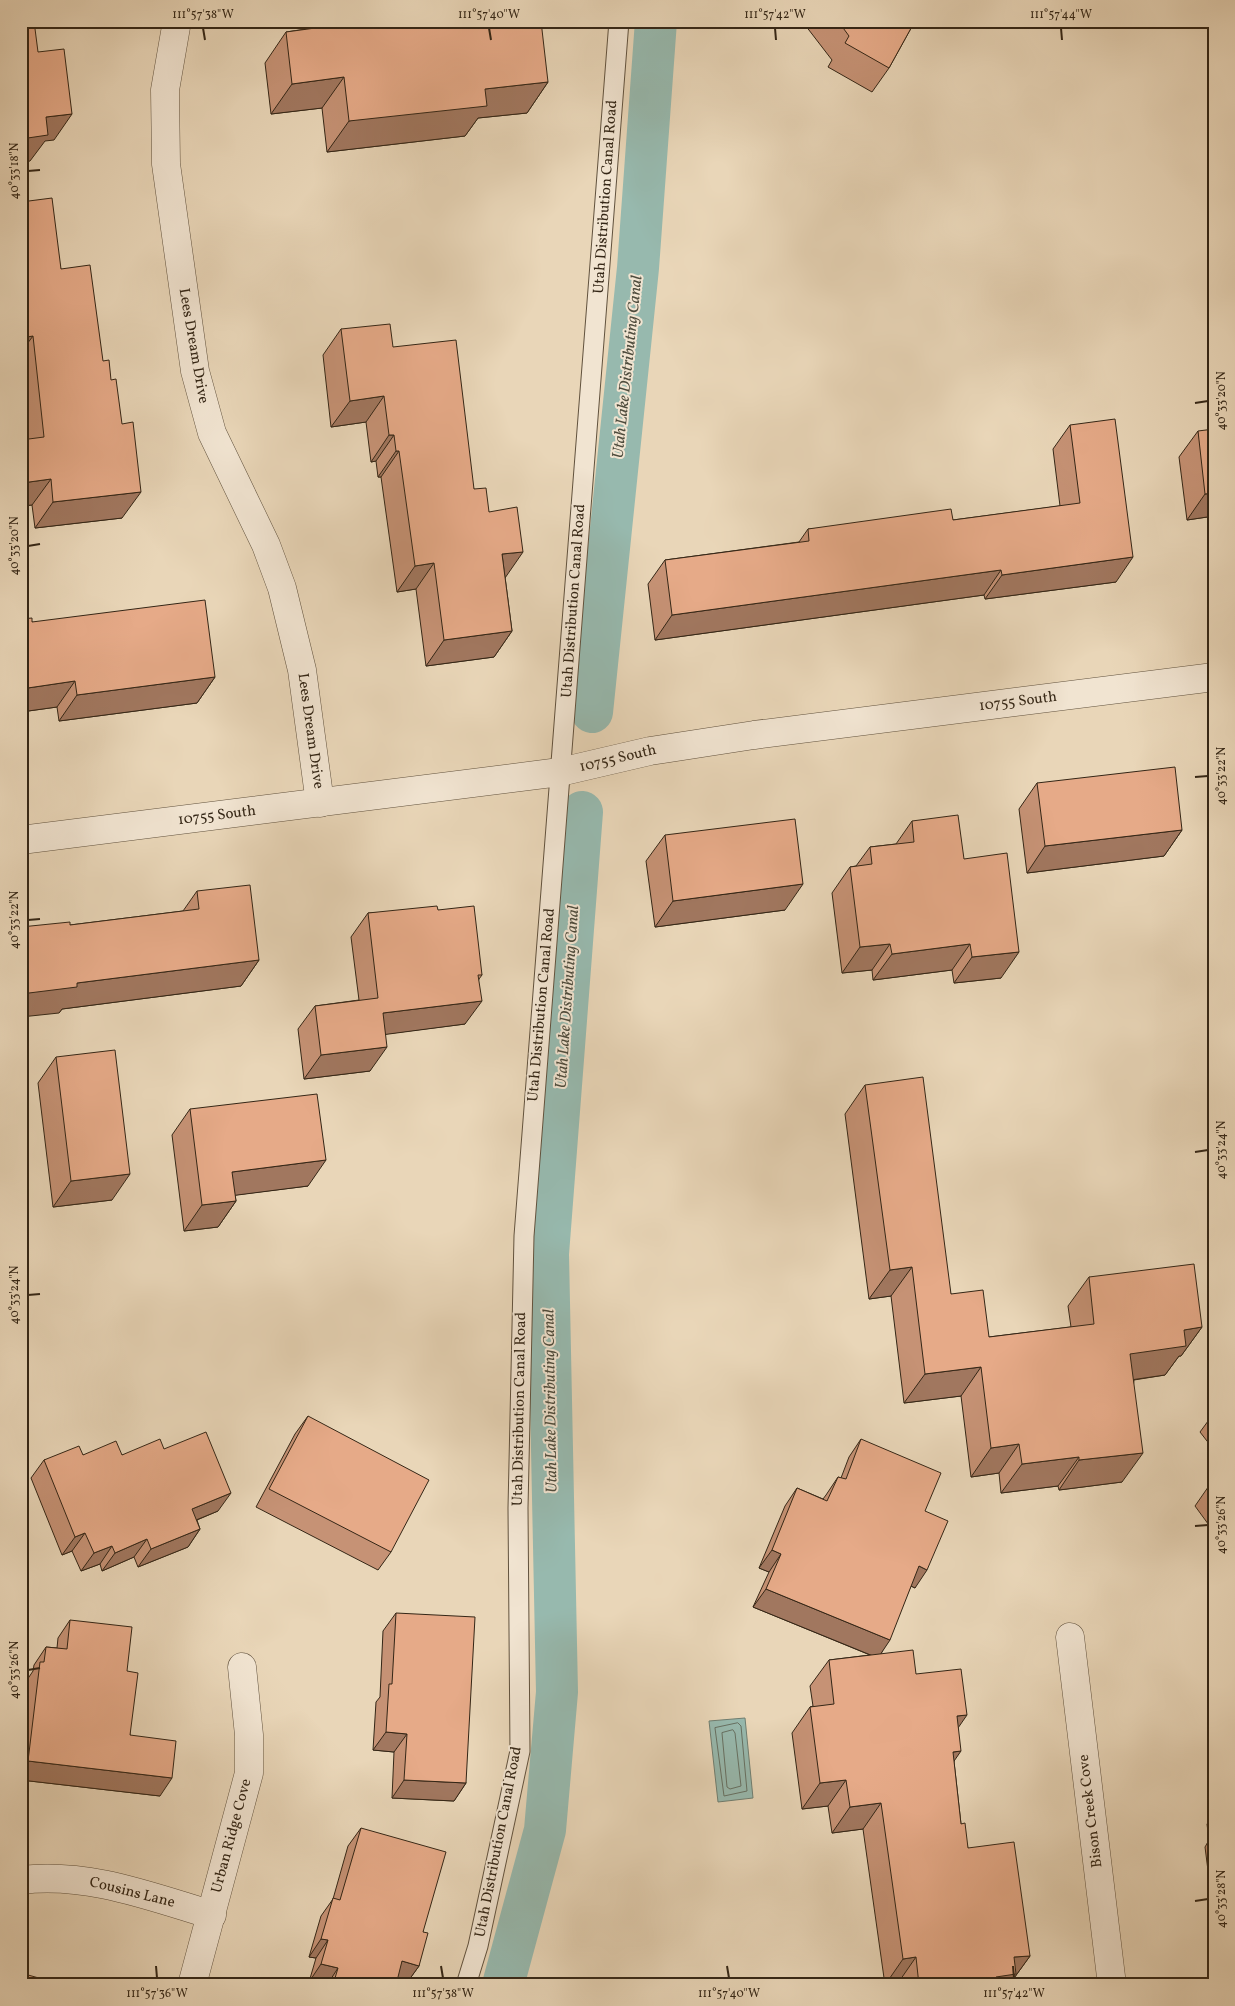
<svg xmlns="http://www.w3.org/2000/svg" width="1235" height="2006" font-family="Vollkorn,serif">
<rect width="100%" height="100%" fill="#e9d6b8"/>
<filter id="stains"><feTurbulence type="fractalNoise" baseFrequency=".004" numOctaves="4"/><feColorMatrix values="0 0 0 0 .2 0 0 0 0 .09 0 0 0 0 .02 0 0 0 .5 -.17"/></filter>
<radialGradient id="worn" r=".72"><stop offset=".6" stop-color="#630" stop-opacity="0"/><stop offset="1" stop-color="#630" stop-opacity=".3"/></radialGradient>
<path fill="#97b9ae" stroke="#6f7e71" d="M 745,1718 L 753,1798 L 718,1802 L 709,1721 Z"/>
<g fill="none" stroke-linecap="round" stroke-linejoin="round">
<g stroke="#667062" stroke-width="1">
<path d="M 738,1723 L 741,1726 L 747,1791 L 724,1796 L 715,1728 Z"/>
<path d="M 733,1730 L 735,1733 L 741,1786 L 730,1789 L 727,1787 L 722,1733 Z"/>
</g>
<g stroke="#97b9ae" stroke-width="42">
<path d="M 592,712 L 638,268 L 656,21"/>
<path d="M 503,1985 L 545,1830 L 557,1692 L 548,1254 L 582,812"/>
</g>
<g stroke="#61523e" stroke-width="21">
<path id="lane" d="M 466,1985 L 478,1946 L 520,1751 L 518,1508 L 524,1236 L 619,21"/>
</g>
<g stroke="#61523e" stroke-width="29">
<g id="street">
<path d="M 177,21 L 165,90 L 166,164 L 195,371 L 212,433 L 266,545 L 282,588 L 302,670 L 320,803"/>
<path d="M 21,840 L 560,772 L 650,751 L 754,735 L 1214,677"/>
<path d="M 1070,1637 L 1112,1985"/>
<path d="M 21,1880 C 87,1872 149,1896 212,1915"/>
<path d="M 192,1985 L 249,1773 L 249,1735 L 242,1667"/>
</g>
</g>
<use href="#lane" stroke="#f1e4d1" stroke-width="19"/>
<use href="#street" stroke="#f1e4d1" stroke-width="28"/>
</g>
<g fill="#c69275" stroke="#342616">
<path d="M 310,21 L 481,21 L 481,25 L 548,82 L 527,113 L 478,118 L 465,136 L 327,152 L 322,108 L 271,114 L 265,63 L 286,32 L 306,29 L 305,27 Z"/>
<path d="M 802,21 L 915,21 L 889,68 L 872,92 L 828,67 L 832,60 Z"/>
<path d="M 21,202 L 61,269 L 122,518 L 35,528 L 32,505 L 21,506 L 21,440 L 23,439 L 21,420 Z"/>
<path d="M 341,329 L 393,347 L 474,489 L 489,512 L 505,577 L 512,631 L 494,657 L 426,666 L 416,589 L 397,592 L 381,477 L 378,477 L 376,461 L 371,462 L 366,422 L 331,427 L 323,355 Z"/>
<path d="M 1070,425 L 1116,582 L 985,599 L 984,595 L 655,640 L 648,584 L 665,560 L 799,542 L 808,529 L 953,520 L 1060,506 L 1053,449 Z"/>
<path d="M 1198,431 L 1214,516 L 1187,520 L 1179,457 Z"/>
<path d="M 21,619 L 32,622 L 215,677 L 197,703 L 59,721 L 57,707 L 21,712 Z"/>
<path d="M 1037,783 L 1182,830 L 1164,856 L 1027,873 L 1019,809 Z"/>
<path d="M 912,821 L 964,859 L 1001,978 L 954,983 L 952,970 L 873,980 L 872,970 L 842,973 L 832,893 L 850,867 L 856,866 L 870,847 L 896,844 Z"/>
<path d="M 665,835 L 785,910 L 655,927 L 646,861 Z"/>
<path d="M 1214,842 L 1214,858 L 1212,844 Z"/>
<path d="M 197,891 L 259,960 L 241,986 L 62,1009 L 59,1013 L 70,925 L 183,911 Z"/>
<path d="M 438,910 L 482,975 L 479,979 L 465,1024 L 385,1034 L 370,1071 L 304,1079 L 298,1029 L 315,1006 L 359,1000 L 351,937 L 368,913 Z"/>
<path d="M 56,1057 L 112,1200 L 53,1207 L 38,1083 Z"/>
<path d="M 865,1085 L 951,1294 L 989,1337 L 1071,1327 L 1068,1306 L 1089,1277 L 1202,1327 L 1181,1356 L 1179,1356 L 1165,1375 L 1134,1380 L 1122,1482 L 1059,1490 L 1058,1486 L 1001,1493 L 999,1473 L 971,1477 L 961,1396 L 904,1403 L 891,1296 L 869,1299 L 845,1114 Z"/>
<path d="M 190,1109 L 308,1186 L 235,1195 L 236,1201 L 218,1227 L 184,1231 L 172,1135 Z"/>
<path d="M 1214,1413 L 1214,1450 L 1200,1432 Z"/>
<path d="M 308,1416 L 391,1552 L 378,1570 L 256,1507 L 295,1434 Z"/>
<path d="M 861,1439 L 925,1511 L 915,1588 L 911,1586 L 881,1654 L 916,1674 L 958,1728 L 954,1762 L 961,1824 L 968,1848 L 1030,1956 L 1009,1985 L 898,1985 L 898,1983 L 885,1985 L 863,1829 L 832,1833 L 828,1806 L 802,1809 L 792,1733 L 810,1707 L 813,1706 L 810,1686 L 829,1660 L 870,1655 L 753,1607 L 769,1572 L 759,1568 L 785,1506 L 797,1488 L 823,1499 L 826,1495 L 838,1477 L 841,1478 L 849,1457 Z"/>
<path d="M 164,1449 L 218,1511 L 197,1520 L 200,1529 L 188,1547 L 138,1567 L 134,1557 L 102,1571 L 100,1564 L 81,1571 L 72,1551 L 62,1555 L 31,1478 L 44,1460 L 83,1455 L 122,1455 Z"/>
<path d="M 1213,1480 L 1214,1480 L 1214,1532 L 1195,1506 Z"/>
<path d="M 396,1613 L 466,1783 L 454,1801 L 392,1798 L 394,1752 L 373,1750 L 376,1702 L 380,1697 L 383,1631 Z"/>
<path d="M 70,1620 L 127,1671 L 130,1735 L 160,1796 L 21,1780 L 21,1727 L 27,1680 L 33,1671 L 34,1665 L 46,1647 L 57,1648 L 58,1638 Z"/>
<path d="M 1214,1815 L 1214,1894 L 1211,1894 L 1205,1847 L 1209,1840 L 1207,1824 Z"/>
<path d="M 361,1828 L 423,1932 L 419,1966 L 406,1984 L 397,1981 L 396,1985 L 320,1985 L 309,1982 L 316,1958 L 309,1957 L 321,1916 L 333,1899 L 348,1846 Z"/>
</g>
<g fill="#a1775f" stroke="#342616">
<path d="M 1054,21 L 1067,21 L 1053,23 Z"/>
<path d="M 344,77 L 322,108 L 271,114 L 292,84 Z"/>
<path d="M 548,82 L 527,113 L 478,118 L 465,136 L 327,152 L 349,121 L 485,89 Z"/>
<path d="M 72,114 L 54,140 L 45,141 L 30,161 L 21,163 L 21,139 L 46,117 Z"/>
<path d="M 33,336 L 21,352 L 21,338 Z"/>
<path d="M 384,396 L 366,422 L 331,427 L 350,401 Z"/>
<path d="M 389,435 L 394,435 L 376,461 L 371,462 Z"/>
<path d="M 396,451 L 399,451 L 381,477 L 378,477 Z"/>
<path d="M 51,479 L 32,505 L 21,506 L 21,484 L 22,483 Z"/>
<path d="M 141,492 L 122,518 L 35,528 L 53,502 Z"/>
<path d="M 1214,493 L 1214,516 L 1187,520 L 1205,494 Z"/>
<path d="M 523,552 L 505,578 L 502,554 Z"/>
<path d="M 1133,557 L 1116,582 L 985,599 L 1002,575 Z"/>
<path d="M 434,563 L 416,589 L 397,592 L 415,566 Z"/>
<path d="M 1001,570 L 984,595 L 655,640 L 672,615 Z"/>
<path d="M 512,631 L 494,657 L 426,666 L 444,640 Z"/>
<path d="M 215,677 L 197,703 L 59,721 L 77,695 Z"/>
<path d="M 75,681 L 57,707 L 21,712 L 21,689 Z"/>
<path d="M 1182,830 L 1164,856 L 1027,873 L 1045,846 Z"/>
<path d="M 803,884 L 785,910 L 655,927 L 673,901 Z"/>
<path d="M 890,944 L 872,970 L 842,973 L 860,947 Z"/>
<path d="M 970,944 L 952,970 L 873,980 L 892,954 Z"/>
<path d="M 1019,952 L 1001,978 L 954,983 L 972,957 Z"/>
<path d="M 259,960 L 241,986 L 62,1009 L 59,1013 L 21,1017 L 21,994 L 77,983 Z"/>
<path d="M 482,1001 L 465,1024 L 366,1037 L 383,1013 Z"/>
<path d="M 387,1047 L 370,1071 L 304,1079 L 321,1055 Z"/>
<path d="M 326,1160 L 308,1186 L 214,1198 L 232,1172 Z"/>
<path d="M 130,1174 L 112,1200 L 53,1207 L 71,1181 Z"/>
<path d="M 236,1201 L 218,1227 L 184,1231 L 202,1205 Z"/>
<path d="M 912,1267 L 891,1296 L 869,1299 L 890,1270 Z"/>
<path d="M 1202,1327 L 1181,1356 L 1179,1356 L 1165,1375 L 1110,1383 L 1130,1354 L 1184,1330 Z"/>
<path d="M 981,1367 L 961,1396 L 904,1403 L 925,1374 Z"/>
<path d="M 1019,1444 L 999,1473 L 971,1477 L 991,1448 Z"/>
<path d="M 1143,1453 L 1122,1482 L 1059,1490 L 1079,1460 Z"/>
<path d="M 1079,1457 L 1058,1486 L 1001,1493 L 1022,1464 Z"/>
<path d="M 231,1493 L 218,1511 L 179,1527 L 192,1509 Z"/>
<path d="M 200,1529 L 188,1547 L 138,1567 L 151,1549 Z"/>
<path d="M 85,1533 L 72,1551 L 62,1555 L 75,1537 Z"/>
<path d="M 147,1539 L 134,1557 L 102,1571 L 115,1553 Z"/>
<path d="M 112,1546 L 100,1564 L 81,1571 L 94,1553 Z"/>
<path d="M 772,1550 L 781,1554 L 769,1572 L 759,1568 Z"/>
<path d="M 919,1566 L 927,1570 L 915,1588 L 907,1584 Z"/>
<path d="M 766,1589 L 890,1640 L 878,1658 L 753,1607 Z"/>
<path d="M 967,1715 L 949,1741 L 957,1716 Z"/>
<path d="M 386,1732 L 407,1734 L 394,1752 L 373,1750 Z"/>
<path d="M 961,1751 L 943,1777 L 953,1752 Z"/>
<path d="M 28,1761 L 172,1778 L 160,1796 L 21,1780 L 21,1770 Z"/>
<path d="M 404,1780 L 466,1783 L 454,1801 L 392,1798 Z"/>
<path d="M 846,1780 L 828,1806 L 802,1809 L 820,1783 Z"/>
<path d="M 881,1803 L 863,1829 L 832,1833 L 850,1807 Z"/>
<path d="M 321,1939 L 328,1940 L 316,1958 L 309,1957 Z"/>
<path d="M 1030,1956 L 1009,1985 L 990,1985 L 996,1977 L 1014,1957 Z"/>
<path d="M 916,1957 L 898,1983 L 885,1985 L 903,1959 Z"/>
<path d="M 402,1961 L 419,1966 L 406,1984 L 390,1979 Z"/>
<path d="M 321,1964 L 338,1968 L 327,1985 L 320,1985 L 309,1982 Z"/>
</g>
<g fill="#e6aa88" stroke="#342616">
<path d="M 21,21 L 34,21 L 38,52 L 64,49 L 72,114 L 46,117 L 48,135 L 21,139 Z"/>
<path d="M 330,21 L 481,21 L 481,25 L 513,21 L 541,21 L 548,82 L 485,89 L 487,106 L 349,121 L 344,77 L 292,84 L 286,32 L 330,26 Z"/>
<path d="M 838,21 L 915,21 L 889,68 L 845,43 L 849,36 Z"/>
<path d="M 52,198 L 61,269 L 90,265 L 103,361 L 109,360 L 111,380 L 116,379 L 122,424 L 133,422 L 141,492 L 53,502 L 51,479 L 22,483 L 21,474 L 21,440 L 44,437 L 33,336 L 21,338 L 21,202 Z"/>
<path d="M 390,324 L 393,347 L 456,340 L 474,489 L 486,488 L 489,512 L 517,507 L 523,552 L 502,554 L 512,631 L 444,640 L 434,563 L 415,566 L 399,451 L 396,451 L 394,435 L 389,435 L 384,396 L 350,401 L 341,329 Z"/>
<path d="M 1115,419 L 1133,557 L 1002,575 L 1001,570 L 672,615 L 665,560 L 809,541 L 808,529 L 951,509 L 953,520 L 1080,503 L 1070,425 Z"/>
<path d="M 1214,429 L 1214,493 L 1205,494 L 1198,431 Z"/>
<path d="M 205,600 L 215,677 L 77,695 L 75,681 L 21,689 L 21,619 L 32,618 L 32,622 Z"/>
<path d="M 1175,767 L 1182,830 L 1045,846 L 1037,783 Z"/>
<path d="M 958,815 L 964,859 L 1007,853 L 1019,952 L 972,957 L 970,944 L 892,954 L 890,944 L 860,947 L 850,867 L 872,864 L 870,847 L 914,842 L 912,821 Z"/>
<path d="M 795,819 L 803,884 L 673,901 L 665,835 Z"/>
<path d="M 250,885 L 259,960 L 77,983 L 77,987 L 21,994 L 21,927 L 70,922 L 70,925 L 199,909 L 197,891 Z"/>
<path d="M 437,906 L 438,910 L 474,906 L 482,975 L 478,975 L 482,1001 L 383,1013 L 387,1047 L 321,1055 L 315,1006 L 378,998 L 368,913 Z"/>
<path d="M 115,1050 L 130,1174 L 71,1181 L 56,1057 Z"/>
<path d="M 923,1077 L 951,1294 L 983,1290 L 989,1337 L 1094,1324 L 1089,1277 L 1194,1264 L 1202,1327 L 1184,1330 L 1186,1346 L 1130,1354 L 1143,1453 L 1079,1460 L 1079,1457 L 1022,1464 L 1019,1444 L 991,1448 L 981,1367 L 925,1374 L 912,1267 L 890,1270 L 865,1085 Z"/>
<path d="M 317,1094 L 326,1160 L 232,1172 L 236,1201 L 202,1205 L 190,1109 Z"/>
<path d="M 308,1416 L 429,1480 L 391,1552 L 269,1489 Z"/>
<path d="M 206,1432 L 231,1493 L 192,1509 L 200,1529 L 151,1549 L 147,1539 L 115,1553 L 112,1546 L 94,1553 L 85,1533 L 75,1537 L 44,1460 L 79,1446 L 83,1455 L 116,1441 L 122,1455 L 160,1439 L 164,1449 Z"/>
<path d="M 861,1439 L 941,1473 L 925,1511 L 948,1521 L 927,1570 L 919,1566 L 890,1640 L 766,1589 L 781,1554 L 772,1550 L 797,1488 L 827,1501 L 838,1477 L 846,1479 Z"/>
<path d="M 396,1613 L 475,1617 L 466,1783 L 404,1780 L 407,1734 L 386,1732 L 389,1684 L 392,1684 Z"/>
<path d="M 70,1620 L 132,1627 L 127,1671 L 138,1673 L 130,1735 L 176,1741 L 172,1778 L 28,1761 L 40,1662 L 44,1662 L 46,1647 L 67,1649 Z"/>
<path d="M 913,1650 L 916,1674 L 961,1669 L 967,1715 L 957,1716 L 961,1751 L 953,1752 L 961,1824 L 965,1823 L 968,1848 L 1014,1842 L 1030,1956 L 1014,1957 L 1016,1974 L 996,1977 L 997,1985 L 919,1985 L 916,1957 L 903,1959 L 881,1803 L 850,1807 L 846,1780 L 820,1783 L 810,1707 L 834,1704 L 829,1660 Z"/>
<path d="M 361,1828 L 446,1852 L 423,1932 L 428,1933 L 419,1966 L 402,1961 L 396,1985 L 333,1985 L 338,1968 L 321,1964 L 328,1940 L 321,1939 L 333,1898 L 340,1900 Z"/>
<path d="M 21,1973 L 53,1982 L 52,1985 L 21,1985 Z"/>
</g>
<path fill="none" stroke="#342616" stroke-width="2" d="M 203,28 L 205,40M 489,28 L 491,40M 775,28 L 776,40M 1061,28 L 1062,40M 28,171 L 40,170M 1195,403 L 1208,401M 28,546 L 40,544M 1195,777 L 1208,776M 28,920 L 40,919M 1195,1152 L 1208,1150M 28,1295 L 40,1294M 1195,1526 L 1208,1525M 28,1670 L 40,1668M 1195,1901 L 1208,1899M 156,1966 L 157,1978M 441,1966 L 443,1978M 727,1966 L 729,1978M 1013,1966 L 1014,1978"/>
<g text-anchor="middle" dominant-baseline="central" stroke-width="4" stroke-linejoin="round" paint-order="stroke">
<g font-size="15" fill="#342616" stroke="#f1e4d1">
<text transform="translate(606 197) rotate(-86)">Utah Distribution Canal Road</text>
<text transform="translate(193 346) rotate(80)">Lees Dream Drive</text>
<text transform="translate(574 601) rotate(-86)">Utah Distribution Canal Road</text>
<text transform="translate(1018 702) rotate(-7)">10755 South</text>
<text transform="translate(310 731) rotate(82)">Lees Dream Drive</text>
<text transform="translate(618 759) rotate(-13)">10755 South</text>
<text transform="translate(217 816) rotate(-7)">10755 South</text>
<text transform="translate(542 1005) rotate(-85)">Utah Distribution Canal Road</text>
<text transform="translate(520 1409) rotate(-89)">Utah Distribution Canal Road</text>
<text transform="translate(1091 1811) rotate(-97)">Bison Creek Cove</text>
<text transform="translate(232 1836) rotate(-75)">Urban Ridge Cove</text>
<text transform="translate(499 1842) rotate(-79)">Utah Distribution Canal Road</text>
<text transform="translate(132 1893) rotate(14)">Cousins Lane</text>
</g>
<g font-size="16" font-style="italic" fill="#4d4b3c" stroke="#f1e4d1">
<text transform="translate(628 367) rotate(-84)">Utah Lake Distributing Canal</text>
<text transform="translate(568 997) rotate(-86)">Utah Lake Distributing Canal</text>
<text transform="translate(551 1401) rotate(-91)">Utah Lake Distributing Canal</text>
</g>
</g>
<rect width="1235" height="2006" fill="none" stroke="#e9d6b8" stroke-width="55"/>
<rect x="28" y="28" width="1180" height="1950" fill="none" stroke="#342616" stroke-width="2"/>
<g font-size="12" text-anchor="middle" fill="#342616">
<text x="203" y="18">111°57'38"W</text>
<text x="489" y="18">111°57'40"W</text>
<text x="775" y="18">111°57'42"W</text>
<text x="1061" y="18">111°57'44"W</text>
<text transform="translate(14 171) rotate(-90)" y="4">40°33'18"N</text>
<text transform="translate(1221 401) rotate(-90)" y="4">40°33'20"N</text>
<text transform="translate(14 546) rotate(-90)" y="4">40°33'20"N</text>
<text transform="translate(1221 776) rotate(-90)" y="4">40°33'22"N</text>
<text transform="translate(14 920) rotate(-90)" y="4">40°33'22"N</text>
<text transform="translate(1221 1150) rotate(-90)" y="4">40°33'24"N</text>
<text transform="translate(14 1295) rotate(-90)" y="4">40°33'24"N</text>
<text transform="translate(1221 1525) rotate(-90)" y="4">40°33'26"N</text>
<text transform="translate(14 1670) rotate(-90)" y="4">40°33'26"N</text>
<text transform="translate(1221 1899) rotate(-90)" y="4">40°33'28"N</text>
<text x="157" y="1997">111°57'36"W</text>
<text x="443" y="1997">111°57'38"W</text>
<text x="729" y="1997">111°57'40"W</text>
<text x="1014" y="1997">111°57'42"W</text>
</g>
<rect width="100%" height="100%" filter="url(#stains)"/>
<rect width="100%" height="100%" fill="url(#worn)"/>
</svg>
